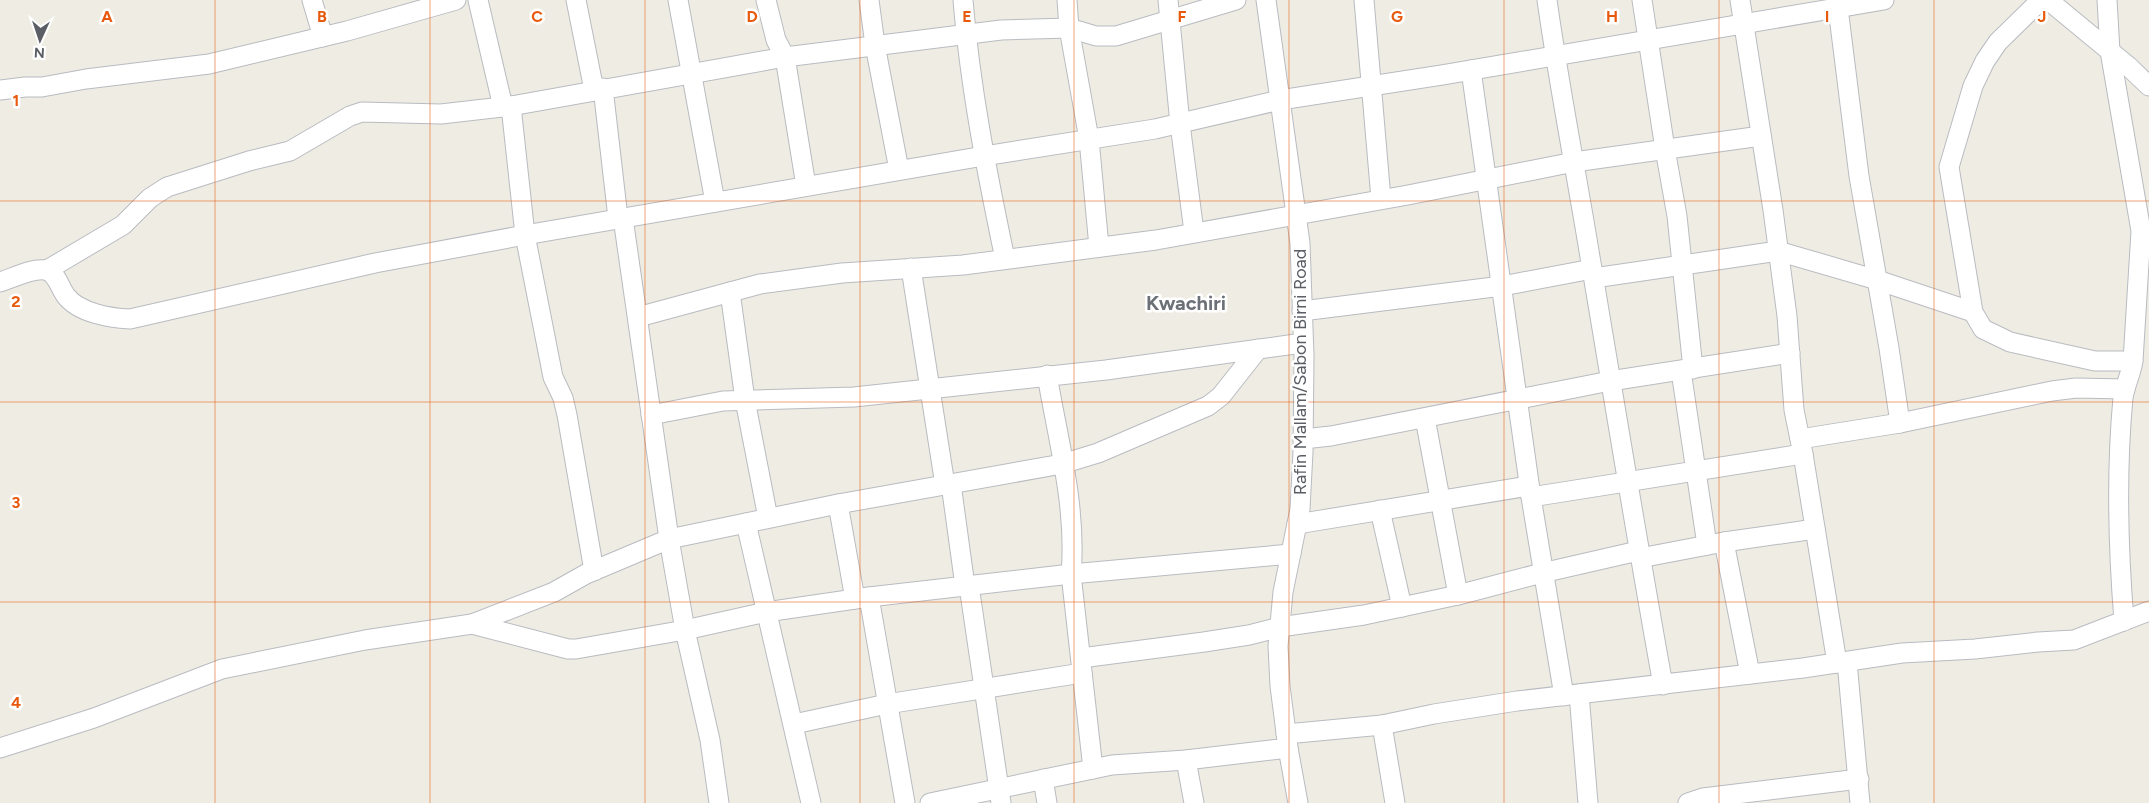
<svg xmlns="http://www.w3.org/2000/svg" width="2149" height="803" font-family="Figtree,sans-serif">
<rect width="100%" height="100%" fill="#efede3"/>
<g fill="none" stroke-linecap="round" stroke-linejoin="round">
<g stroke="#b8bbc1" stroke-width="21">
<g id="minor">
<path d="M 312,0 L 323,37"/>
<path d="M 478,0 L 503,107"/>
<path d="M 576,0 L 594,90"/>
<path d="M 678,0 L 715,202"/>
<path d="M 766,0 L 776,40 L 785,57 L 806,186"/>
<path d="M 869,0 L 875,45 L 899,170"/>
<path d="M 963,0 C 970,87 987,173 1005,259"/>
<path d="M 1067,0 L 1069,28 L 1089,139 L 1099,247"/>
<path d="M 1168,0 L 1180,124 L 1194,232"/>
<path d="M 1266,0 L 1300,243 L 1304,356 L 1303,452 L 1300,509 L 1283,592 L 1278,646 L 1280,686 L 1288,748 L 1298,803"/>
<path d="M 1364,0 L 1381,199"/>
<path d="M 1547,0 C 1559,86 1576,171 1590,257 C 1614,399 1637,542 1663,685"/>
<path d="M 1642,0 L 1665,149 L 1677,216 L 1693,369"/>
<path d="M 1740,0 L 1773,210 L 1787,316 L 1794,410 L 1803,454 L 1837,663"/>
<path d="M 2041,0 L 1998,42 L 1985,61 L 1973,86 L 1949,167 L 1973,312 L 1983,329 L 2010,342 L 2095,361 L 2133,361"/>
<path d="M 2048,0 L 2128,66 L 2149,86"/>
<path d="M 2107,0 L 2110,51 L 2141,231 L 2133,361 C 2131,374 2125,385 2123,398 C 2116,472 2118,547 2124,621"/>
<path d="M 1838,8 L 1859,176 L 1889,348 L 1900,423"/>
<path d="M 1471,70 L 1531,497 L 1564,696"/>
<path d="M 603,88 L 618,218"/>
<path d="M 0,90 L 25,87 L 42,87 L 86,79 L 209,64 L 347,31 L 456,0"/>
<path d="M 511,106 L 525,235 L 553,377 L 563,398 L 567,415 L 594,571"/>
<path d="M 623,218 L 669,539 L 685,630 L 710,740 L 719,803"/>
<path d="M 911,268 L 945,485"/>
<path d="M 47,270 L 123,225 L 150,198 L 167,187 L 249,161 L 290,151 L 350,116 L 362,112 L 441,114 L 511,106 L 785,57 L 1001,30 L 1069,28 L 1096,36 L 1116,36 L 1236,0"/>
<path d="M 1594,278 L 1778,251 L 1877,280 L 1973,312"/>
<path d="M 0,282 C 13,278 32,268 45,270 C 57,272 59,287 66,296 C 79,313 110,318 130,319 L 375,263 L 525,235 L 984,156 L 1155,129 L 1280,100 L 1442,75 L 1884,0"/>
<path d="M 730,292 L 745,400 L 768,518"/>
<path d="M 1302,311 L 1502,286 L 1592,269"/>
<path d="M 638,317 L 760,284 L 842,273 L 963,265 L 1156,240 L 1408,195 L 1574,162 L 1761,136"/>
<path d="M 1681,371 L 1707,545"/>
<path d="M 1047,375 C 1058,440 1077,508 1071,574 L 1093,769"/>
<path d="M 651,415 L 723,401 L 854,397 L 1106,370 L 1303,343"/>
<path d="M 1425,418 L 1458,595"/>
<path d="M 1303,439 L 1331,436 L 1610,381 L 1790,353"/>
<path d="M 1800,439 L 1900,423 L 2052,391 L 2076,388 L 2125,389"/>
<path d="M 951,484 L 965,586"/>
<path d="M 1531,497 L 1803,454"/>
<path d="M 838,504 L 855,599"/>
<path d="M 1380,510 L 1402,607"/>
<path d="M 746,523 L 811,803"/>
<path d="M 1297,524 L 1529,486"/>
<path d="M 1724,542 L 1750,674"/>
<path d="M 1640,558 L 1724,542 L 1815,529"/>
<path d="M 969,586 L 1001,803"/>
<path d="M 869,597 L 905,803"/>
<path d="M 472,624 L 568,649 L 576,649 L 685,630 L 766,612 L 869,597 L 1071,574 L 1291,554"/>
<path d="M 1081,658 L 1204,642 L 1249,635 L 1280,627 L 1364,615 L 1458,595 L 1542,573 L 1638,551"/>
<path d="M 1847,662 L 1860,803"/>
<path d="M 1579,694 L 1588,803"/>
<path d="M 794,724 L 887,704 L 1082,673"/>
<path d="M 1382,725 L 1395,803"/>
<path d="M 1286,734 L 1382,725 L 1434,714 L 1517,701 L 1803,668 L 1902,653 L 1975,649 L 2038,642 L 2074,640 L 2149,611"/>
<path d="M 0,748 L 94,718 L 222,669 L 365,640 L 472,624 L 554,592 L 586,574 L 669,539 L 838,504 L 1062,464 L 1098,453 L 1208,406 L 1221,396 L 1258,349"/>
<path d="M 1186,760 L 1194,803"/>
<path d="M 1043,779 L 1047,803"/>
<path d="M 930,803 L 1112,765 L 1186,760 L 1288,748"/>
<path d="M 1688,803 L 1703,798 L 1859,779"/>
</g>
</g>
<use href="#minor" stroke="#fff" stroke-width="19"/>
</g>
<path fill="none" stroke="#e8590c" stroke-width="1" stroke-opacity="0.55" d="M 215,0 L 215,803M 430,0 L 430,803M 645,0 L 645,803M 860,0 L 860,803M 1074,0 L 1074,803M 1289,0 L 1289,803M 1504,0 L 1504,803M 1719,0 L 1719,803M 1934,0 L 1934,803M 0,201 L 2149,201M 0,402 L 2149,402M 0,602 L 2149,602"/>
<g text-anchor="middle" dominant-baseline="central" stroke-width="5" stroke-linejoin="round" paint-order="stroke">
<g font-size="18" fill="#5b5f65" stroke="#fff">
<text transform="translate(1300 372) rotate(-90)">Rafin Mallam/Sabon Birni Road</text>
</g>
<g font-size="20" font-weight="bold" fill="#6c7177" stroke="#fff">
<text x="1186" y="303">Kwachiri</text>
</g>
</g>
<g font-size="16" text-anchor="middle" font-weight="bold" fill="#e8590c" stroke="#fff" stroke-width="5" stroke-linejoin="round" paint-order="stroke">
<text x="107" y="22">A</text>
<text x="322" y="22">B</text>
<text x="537" y="22">C</text>
<text x="752" y="22">D</text>
<text x="967" y="22">E</text>
<text x="1182" y="22">F</text>
<text x="1397" y="22">G</text>
<text x="1612" y="22">H</text>
<text x="1827" y="22">I</text>
<text x="2042" y="22">J</text>
<text x="16" y="106">1</text>
<text x="16" y="307">2</text>
<text x="16" y="508">3</text>
<text x="16" y="708">4</text>
</g>
<g transform="translate(40 40) rotate(183)" stroke="#ffffff" stroke-width="4" paint-order="stroke">
<path d="M0-4L9 19L0 12L-9 19Z" fill="#5b5f65"/>
<text y="-8" font-size="14" font-weight="bold" text-anchor="middle" fill="#5b5f65">N</text>
</g>
</svg>
